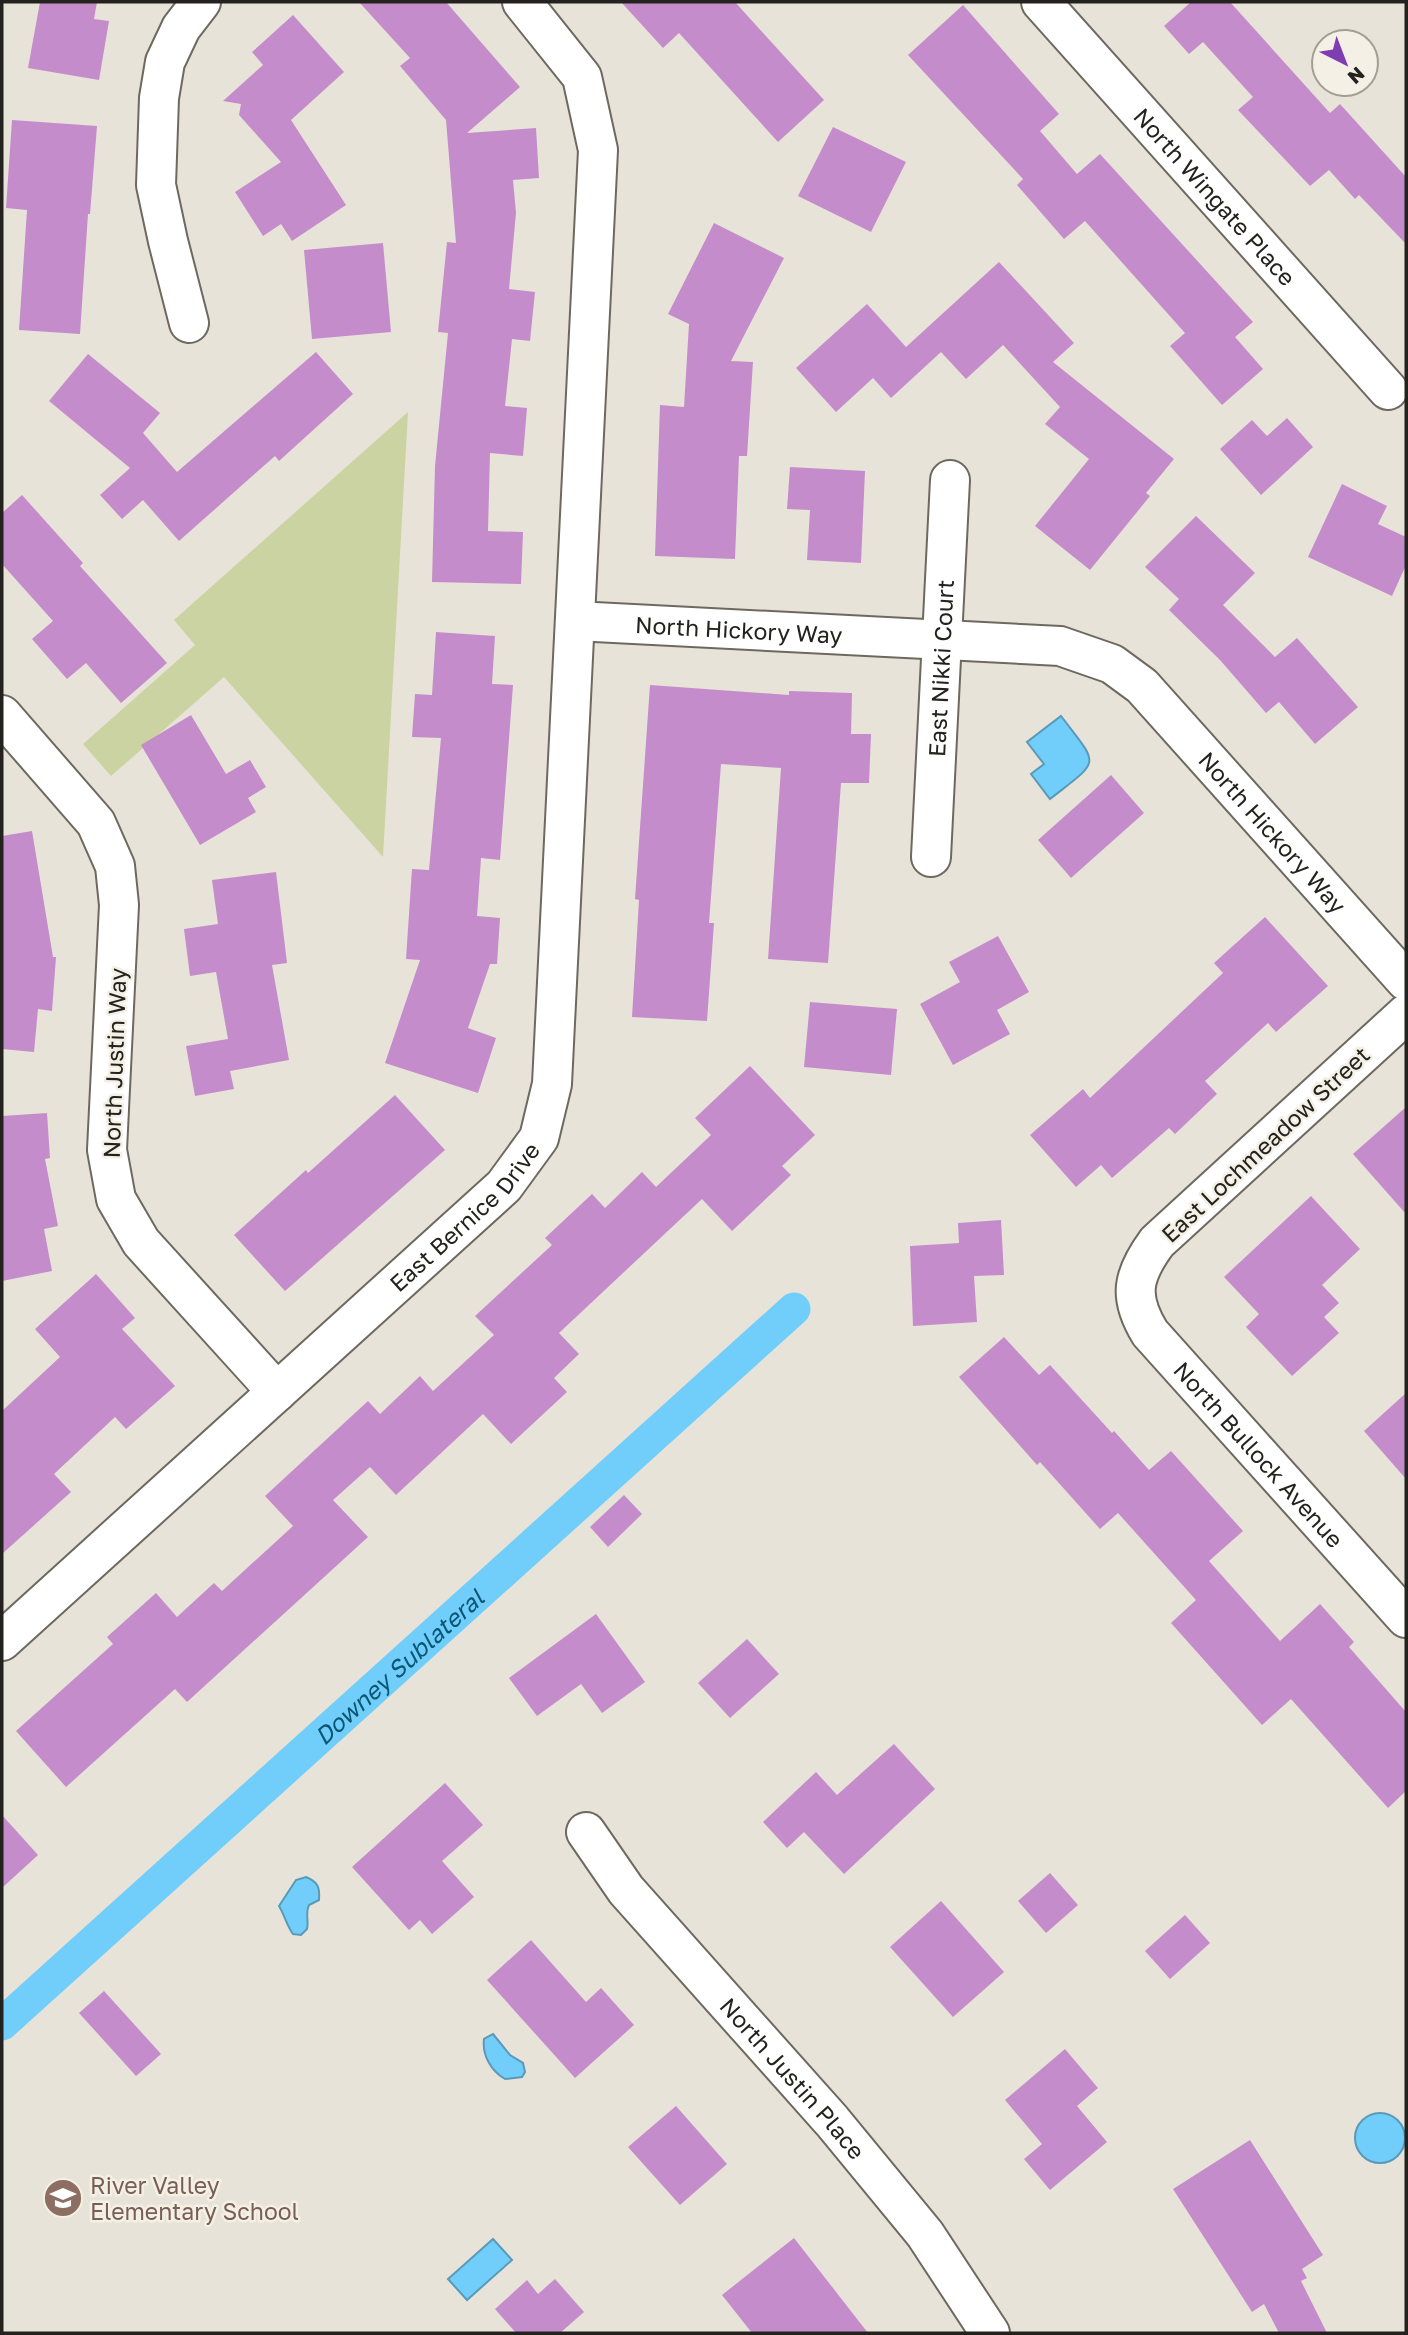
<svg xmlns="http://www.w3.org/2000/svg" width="1408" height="2335" font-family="'Golos Text',sans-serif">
<rect width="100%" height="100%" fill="#e8e3d8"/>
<path fill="#cad3a1" d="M 408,412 L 383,857 L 224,677 L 111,776 L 83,744 L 195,645 L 174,620 Z"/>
<g fill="#71cefb" stroke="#5a9ab9" stroke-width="2">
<path d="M 1061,716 C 1100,767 1101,759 1050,799 L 1031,774 L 1044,764 L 1027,742 Z"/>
<path d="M 306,1877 C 318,1882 320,1887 319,1900 L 309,1905 C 305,1913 309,1921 307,1929 L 301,1935 L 293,1934 C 286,1924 285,1916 279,1906 L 296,1880 Z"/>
<path d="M 493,2034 L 510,2055 L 523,2063 L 525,2072 L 522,2077 L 505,2079 C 491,2071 482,2055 484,2039 Z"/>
<circle cx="1380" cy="2138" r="25"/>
<path d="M 493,2239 L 512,2260 L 467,2300 L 448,2279 Z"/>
</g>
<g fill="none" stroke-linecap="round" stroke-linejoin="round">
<path stroke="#71cefb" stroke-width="33" id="s1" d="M 2,2024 L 794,1309"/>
</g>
<g fill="#c58ccb">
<path d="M 40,2 L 97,2 L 94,19 L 109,21 L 99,80 L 28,68 Z"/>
<path d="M 359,2 L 446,2 L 520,87 L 467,133 L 536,128 L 539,178 L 513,180 L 516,213 L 509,289 L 535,292 L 530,341 L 512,339 L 505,406 L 527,408 L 523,456 L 490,453 L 488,531 L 523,532 L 521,584 L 432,582 L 435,466 L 448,333 L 438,332 L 447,242 L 456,243 L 446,120 L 400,66 L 410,58 Z"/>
<path d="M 621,2 L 735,2 L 824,100 L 778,142 L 679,33 L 663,48 Z"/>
<path d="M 1191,2 L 1230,2 L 1330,113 L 1340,104 L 1406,177 L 1406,244 L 1359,195 L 1355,199 L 1329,170 L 1310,186 L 1238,110 L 1253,97 L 1203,42 L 1189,54 L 1164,26 Z"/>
<path d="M 963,5 L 1059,114 L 1040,131 L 1077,174 L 1100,154 L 1253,322 L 1235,337 L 1263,369 L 1222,405 L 1170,346 L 1185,333 L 1085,221 L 1064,239 L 1017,185 L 1023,179 L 908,55 Z"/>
<path d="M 293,15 L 344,72 L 291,120 L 346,205 L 292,241 L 281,224 L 263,236 L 235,192 L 281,162 L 239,115 L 241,104 L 223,101 L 263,65 L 252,52 Z"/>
<path d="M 12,120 L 97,126 L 90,214 L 88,214 L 80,334 L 19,330 L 27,210 L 6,208 Z"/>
<path d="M 833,127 L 906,162 L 871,232 L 798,196 Z"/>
<path d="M 714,223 L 784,258 L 731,361 L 753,362 L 747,456 L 739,456 L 735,559 L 655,556 L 660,405 L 684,407 L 689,324 L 668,314 Z"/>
<path d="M 383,243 L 391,332 L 312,339 L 304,250 Z"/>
<path d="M 999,262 L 1074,343 L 1053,362 L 1174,459 L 1146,493 L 1150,496 L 1090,570 L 1035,526 L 1089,459 L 1045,424 L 1060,407 L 1003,345 L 966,379 L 941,352 L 891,398 L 873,378 L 836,412 L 796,368 L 867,304 L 906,347 Z"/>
<path d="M 316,352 L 353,394 L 279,461 L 275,456 L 179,541 L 143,500 L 122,519 L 100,495 L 130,468 L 49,401 L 88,354 L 160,413 L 143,433 L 177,472 Z"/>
<path d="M 1287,418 L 1313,447 L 1261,495 L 1220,449 L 1252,420 L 1267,436 Z"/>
<path d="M 790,467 L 865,471 L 861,563 L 807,560 L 810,510 L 787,509 Z"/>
<path d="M 1342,484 L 1387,506 L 1378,524 L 1406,537 L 1406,565 L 1392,596 L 1308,557 Z"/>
<path d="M 22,495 L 83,563 L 80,566 L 167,663 L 121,703 L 86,663 L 67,679 L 32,639 L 53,621 L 2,564 L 2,513 Z"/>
<path d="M 1196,516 L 1255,573 L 1223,605 L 1275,657 L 1297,638 L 1358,707 L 1315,744 L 1279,702 L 1266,713 L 1220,660 L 1169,610 L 1179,599 L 1145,567 Z"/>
<path d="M 436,632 L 495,636 L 492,684 L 513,685 L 500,860 L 481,858 L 477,916 L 500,918 L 497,964 L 490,964 L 468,1028 L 496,1038 L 478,1093 L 385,1063 L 420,960 L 406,959 L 412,869 L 429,870 L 441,738 L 412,737 L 415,694 L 432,695 Z"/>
<path d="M 650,685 L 789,695 L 789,691 L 852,693 L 851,734 L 871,734 L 869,783 L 841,783 L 828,963 L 768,959 L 781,768 L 721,764 L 709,923 L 714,923 L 707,1021 L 632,1017 L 639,900 L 635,899 Z"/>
<path d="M 191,715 L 226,774 L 250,760 L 266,787 L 248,798 L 256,812 L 200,845 L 141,745 Z"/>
<path d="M 1111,775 L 1144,813 L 1071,878 L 1038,840 Z"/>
<path d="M 32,831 L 53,957 L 56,957 L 52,1011 L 38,1009 L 34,1052 L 2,1049 L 2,836 Z"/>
<path d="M 276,872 L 287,963 L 272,965 L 289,1060 L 230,1071 L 234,1089 L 195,1096 L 186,1046 L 228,1039 L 216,972 L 190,976 L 184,929 L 218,924 L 212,880 Z"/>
<path d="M 1265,917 L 1328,986 L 1276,1032 L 1268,1023 L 1205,1081 L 1217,1094 L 1175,1134 L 1169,1128 L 1112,1178 L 1101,1165 L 1076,1187 L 1030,1135 L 1083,1089 L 1090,1098 L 1223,973 L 1214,963 Z"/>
<path d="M 998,936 L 1029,992 L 997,1010 L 1010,1034 L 953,1065 L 920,1004 L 960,982 L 949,962 Z"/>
<path d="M 810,1002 L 897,1009 L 891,1075 L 804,1067 Z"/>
<path d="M 750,1066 L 815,1135 L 782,1166 L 791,1175 L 732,1231 L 702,1199 L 559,1333 L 579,1354 L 554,1378 L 567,1392 L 511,1444 L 483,1414 L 396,1495 L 370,1467 L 333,1500 L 368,1537 L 187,1702 L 175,1689 L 66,1787 L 16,1731 L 113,1644 L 107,1637 L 156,1593 L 177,1617 L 214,1583 L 222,1591 L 293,1526 L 265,1496 L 368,1401 L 380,1414 L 420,1376 L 433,1391 L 494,1335 L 475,1316 L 552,1245 L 545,1238 L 592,1194 L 605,1208 L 642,1172 L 656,1187 L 711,1135 L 695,1118 Z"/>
<path d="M 395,1095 L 445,1150 L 285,1291 L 234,1235 L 306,1170 L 308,1173 Z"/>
<path d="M 1406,1107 L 1406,1214 L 1353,1154 Z"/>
<path d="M 47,1113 L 50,1158 L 45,1159 L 58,1226 L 44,1229 L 52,1271 L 2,1281 L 2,1116 Z"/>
<path d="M 1311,1196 L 1360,1249 L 1322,1285 L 1339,1303 L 1324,1317 L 1339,1333 L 1292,1376 L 1246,1327 L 1259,1314 L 1224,1277 Z"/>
<path d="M 1001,1220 L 1004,1275 L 974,1276 L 977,1322 L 913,1326 L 910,1246 L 959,1243 L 958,1223 Z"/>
<path d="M 96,1274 L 135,1318 L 122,1329 L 175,1386 L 126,1429 L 115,1417 L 54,1474 L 71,1492 L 2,1554 L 2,1411 L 60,1357 L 35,1329 Z"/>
<path d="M 1004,1337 L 1039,1375 L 1050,1365 L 1112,1433 L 1114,1431 L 1149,1470 L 1171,1451 L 1243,1531 L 1209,1561 L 1280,1641 L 1320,1604 L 1354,1642 L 1349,1647 L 1406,1712 L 1406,1791 L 1388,1808 L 1291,1699 L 1262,1725 L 1171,1623 L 1196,1600 L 1118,1513 L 1100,1529 L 1040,1462 L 1037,1465 L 959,1377 Z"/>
<path d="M 1406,1393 L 1406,1479 L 1364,1431 Z"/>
<path d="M 624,1495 L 642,1514 L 608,1547 L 590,1527 Z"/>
<path d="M 596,1614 L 645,1682 L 602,1713 L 581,1684 L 537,1716 L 509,1678 Z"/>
<path d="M 747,1639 L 779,1674 L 730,1718 L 698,1683 Z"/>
<path d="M 894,1744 L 935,1789 L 844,1874 L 804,1832 L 787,1848 L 763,1822 L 816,1772 L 837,1795 Z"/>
<path d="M 445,1783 L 483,1825 L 442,1861 L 474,1897 L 432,1934 L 420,1920 L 409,1930 L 352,1867 Z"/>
<path d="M 2,1815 L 38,1855 L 2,1888 Z"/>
<path d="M 1050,1873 L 1078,1905 L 1046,1933 L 1018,1901 Z"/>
<path d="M 941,1901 L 1004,1972 L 953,2017 L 890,1947 Z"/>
<path d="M 1185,1915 L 1210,1943 L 1170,1979 L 1145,1951 Z"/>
<path d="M 531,1940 L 586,2002 L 601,1988 L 634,2025 L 575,2078 L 487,1980 Z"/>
<path d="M 104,1991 L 161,2054 L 136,2076 L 79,2013 Z"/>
<path d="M 1065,2049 L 1098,2088 L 1077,2106 L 1107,2142 L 1050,2190 L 1024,2159 L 1042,2144 L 1005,2100 Z"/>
<path d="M 676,2106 L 727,2164 L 680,2205 L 628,2147 Z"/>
<path d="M 1250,2140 L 1323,2255 L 1302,2269 L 1307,2278 L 1301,2281 L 1327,2333 L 1279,2333 L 1264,2304 L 1252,2312 L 1173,2189 Z"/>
<path d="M 794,2238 L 868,2333 L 752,2333 L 722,2295 Z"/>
<path d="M 555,2279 L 584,2312 L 560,2333 L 516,2333 L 495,2309 L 527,2280 L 538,2294 Z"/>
</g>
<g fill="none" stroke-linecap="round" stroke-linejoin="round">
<g stroke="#6e695f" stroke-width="42">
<g id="minor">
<path id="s2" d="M 1041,2 L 1388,390"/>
<path d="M 189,323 L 168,241 L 156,185 L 159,98 L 165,62 L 181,28 L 201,2"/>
<path id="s3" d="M 575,621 L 1060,646 L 1112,664 L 1142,686 L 1406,981"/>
<path d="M 2,715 L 96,823 L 115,866 L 119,905 L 107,1150 L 116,1199 L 141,1242 L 277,1392"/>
<path id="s4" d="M 931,857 L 950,480"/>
<path id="s5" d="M 1406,1014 L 1157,1242 C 1132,1276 1128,1297 1150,1333 L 1406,1618"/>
<path id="s6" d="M 2,1641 L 504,1186 L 539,1138 L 552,1084 L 598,150 L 582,77 L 522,2"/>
<path id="s7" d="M 586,1832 L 626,1890 L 832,2121 L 925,2234 L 990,2333"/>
</g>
</g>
<use href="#minor" stroke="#fff" stroke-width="38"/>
</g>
<defs>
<g id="school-disc" transform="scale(2.0125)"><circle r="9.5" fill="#8d6e63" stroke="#f5f0e5"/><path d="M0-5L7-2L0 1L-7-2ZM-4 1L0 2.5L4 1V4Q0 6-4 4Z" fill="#fff"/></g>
</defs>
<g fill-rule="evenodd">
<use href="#school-disc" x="63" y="2198"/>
</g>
<g text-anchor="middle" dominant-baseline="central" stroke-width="5" stroke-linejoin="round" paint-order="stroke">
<g font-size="23" fill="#24221f" stroke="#f5f0e5">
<text stroke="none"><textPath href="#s2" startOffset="261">North Wingate Place</textPath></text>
<text stroke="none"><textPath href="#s3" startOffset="164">North Hickory Way</textPath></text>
<text stroke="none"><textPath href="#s4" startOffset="189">East Nikki Court</textPath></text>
<text stroke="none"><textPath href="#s3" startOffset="774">North Hickory Way</textPath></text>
<text transform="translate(114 1063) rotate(-88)">North Justin Way</text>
<text transform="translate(1265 1144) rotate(-43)">East Lochmeadow Street</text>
<text stroke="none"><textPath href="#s6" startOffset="628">East Bernice Drive</textPath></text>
<text stroke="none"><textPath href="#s5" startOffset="600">North Bullock Avenue</textPath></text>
<text stroke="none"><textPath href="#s7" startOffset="322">North Justin Place</textPath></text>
</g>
<g font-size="23" fill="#785e54" stroke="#f5f0e5" text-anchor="start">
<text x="90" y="2185">River Valley<tspan x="90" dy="26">Elementary School</tspan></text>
</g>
<g font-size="24" font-style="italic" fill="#0a5775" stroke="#f5f0e5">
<text stroke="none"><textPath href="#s1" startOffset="534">Downey Sublateral</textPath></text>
</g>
</g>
<rect width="1408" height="2335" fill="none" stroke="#24221f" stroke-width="7"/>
<g transform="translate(1345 63) rotate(138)"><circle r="33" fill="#f5f0e5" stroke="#a19e96" stroke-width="2"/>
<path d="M0-5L12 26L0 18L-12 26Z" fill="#7e3db1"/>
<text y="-10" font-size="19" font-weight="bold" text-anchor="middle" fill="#24221f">N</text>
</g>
</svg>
